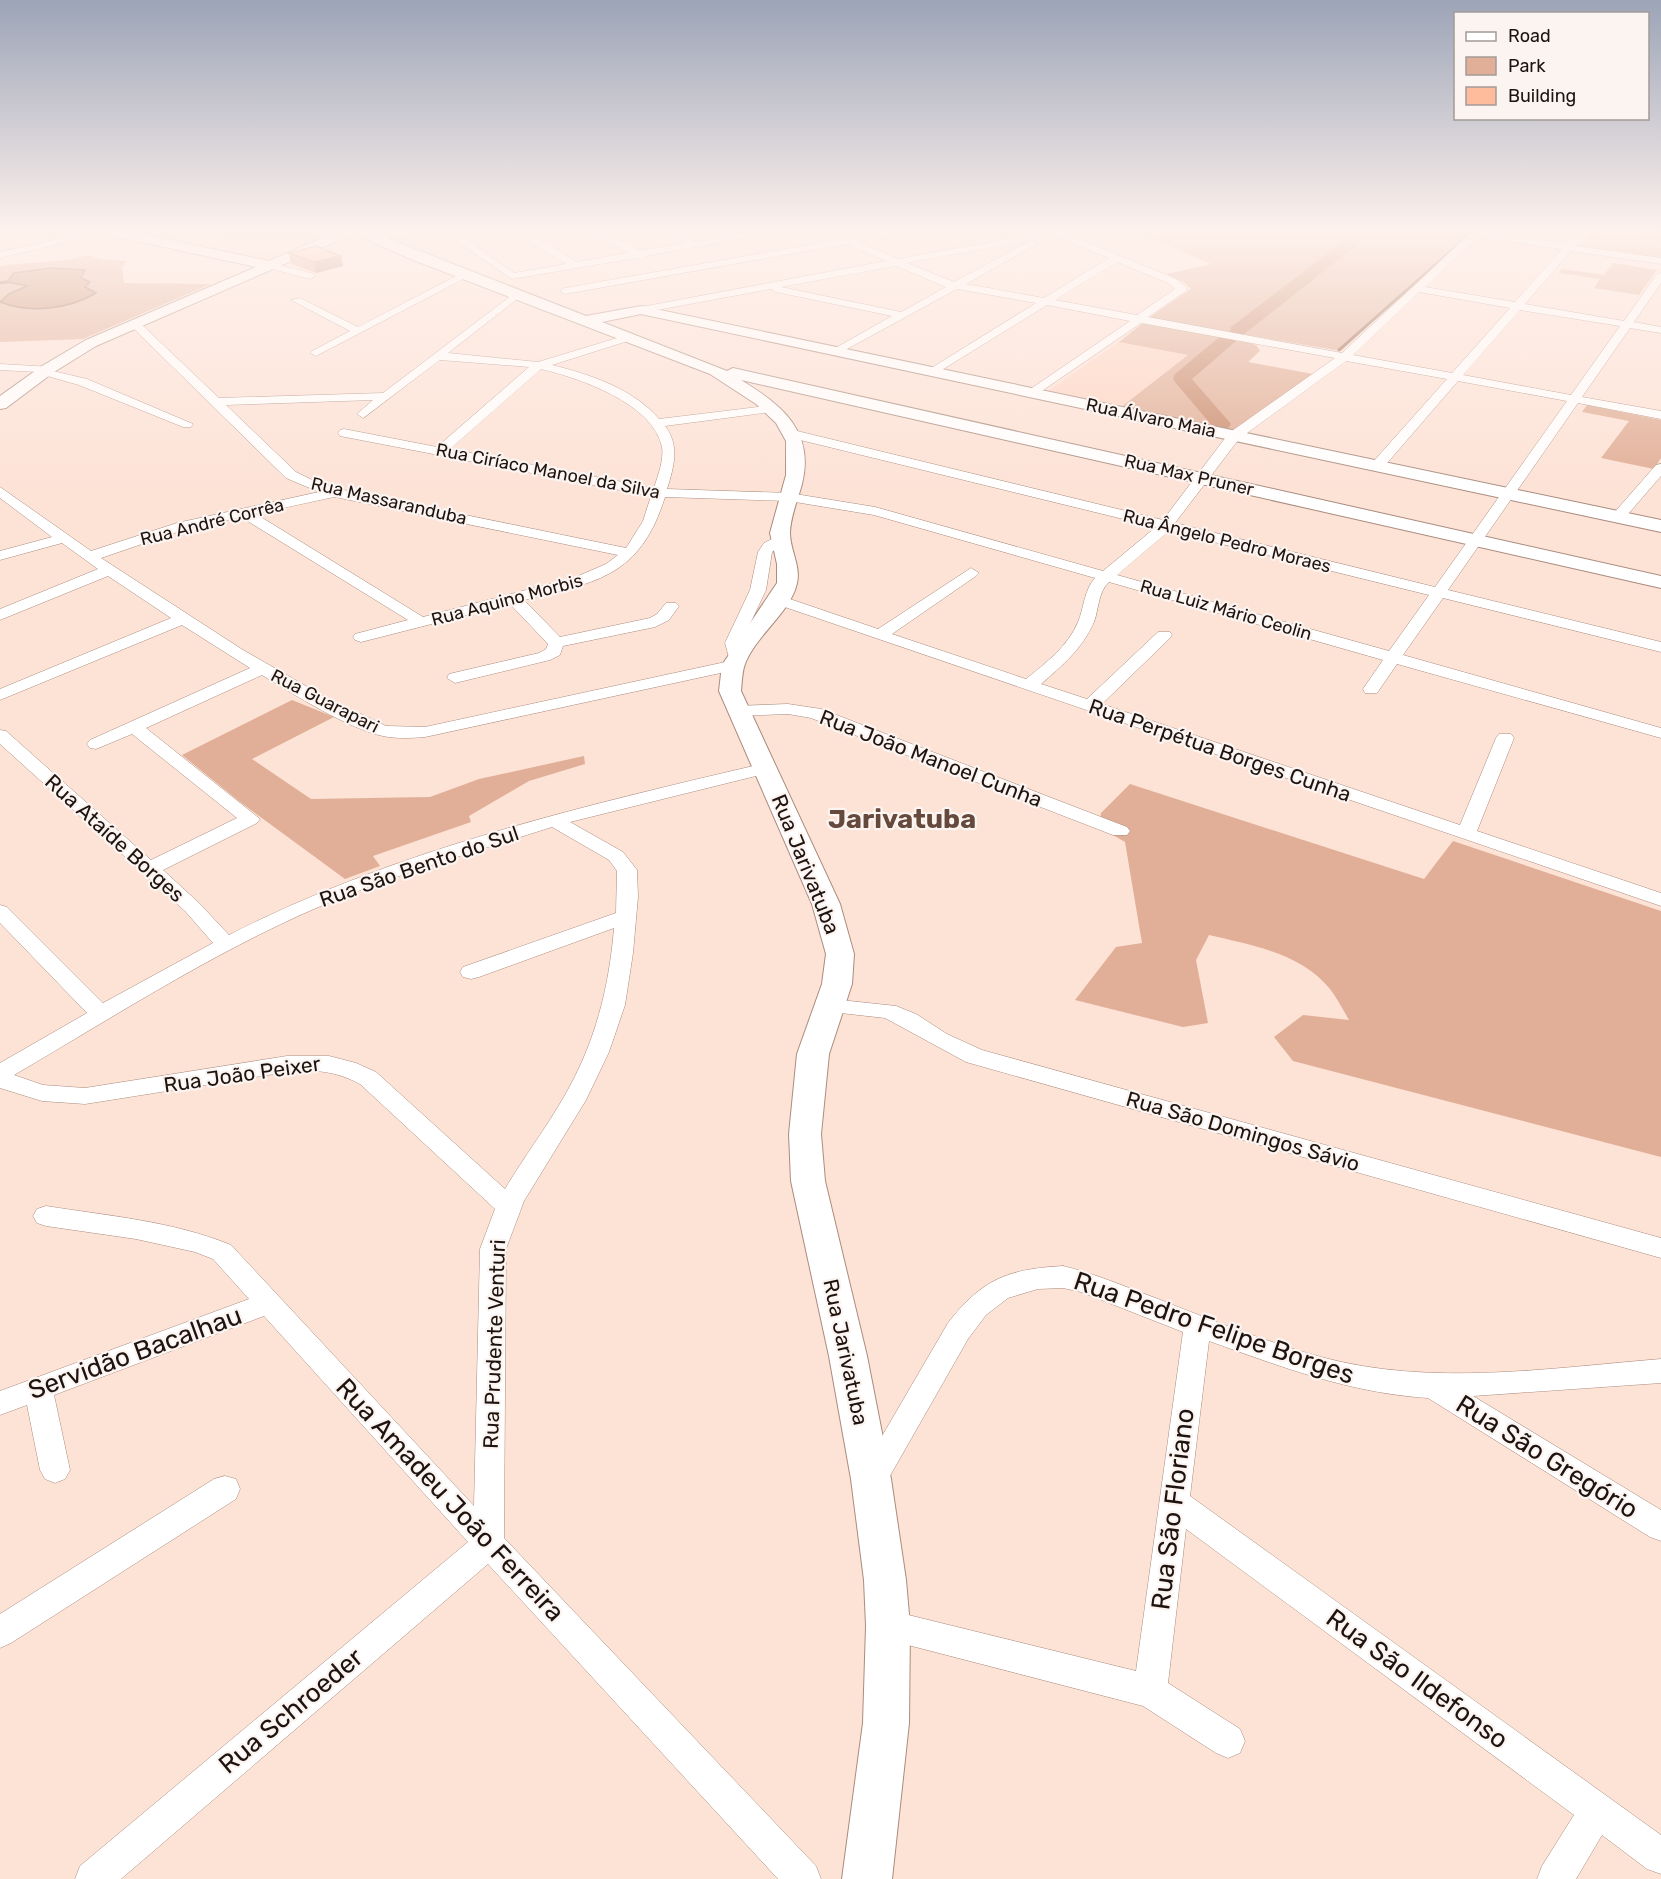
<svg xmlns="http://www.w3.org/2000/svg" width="1661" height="1879" font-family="Rubik,sans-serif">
<rect width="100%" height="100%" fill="#fde2d6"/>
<g fill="#fed6c3">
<path d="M 186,229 L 298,229 L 293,232 L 326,236 L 271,260 L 264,261 L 203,249 L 227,239 Z"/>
<path d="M 1119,342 L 1188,355 L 1120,408 L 1047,392 Z"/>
</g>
<g fill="#e1af97">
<path d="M 1131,229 L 1460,229 L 1456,234 L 1462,239 L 1341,351 L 1152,319 L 1150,317 L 1191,289 L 1185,283 L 1167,274 L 1211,264 Z"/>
<path d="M 1641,229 L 1661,229 L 1661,259 L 1578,247 L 1593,231 L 1634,237 Z"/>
<path d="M 89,255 L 99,259 L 126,261 L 122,268 L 124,283 L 211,284 L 83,339 L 0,342 L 0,266 C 30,261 60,264 89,255 Z"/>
<path d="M 1613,263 L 1657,270 L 1639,295 L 1594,288 L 1600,279 L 1559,273 L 1562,269 L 1604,275 Z"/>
<path d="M 1143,323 L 1245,341 L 1256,345 L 1260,351 L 1248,362 L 1313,374 L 1236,429 L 1226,430 L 1120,408 L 1188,355 L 1119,342 Z"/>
<path d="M 1587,405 L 1661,420 L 1661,458 L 1654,469 L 1601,458 L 1629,421 L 1582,412 Z"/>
<path d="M 292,700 L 334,717 L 252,759 L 311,799 L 430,797 L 479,779 L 584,756 L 585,764 L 529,781 L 469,816 L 471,822 L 373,856 L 380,866 L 345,879 L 240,802 L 182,755 Z"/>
<path d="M 1130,784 L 1424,879 L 1453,841 L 1661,911 L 1661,1157 L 1293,1061 L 1274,1037 L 1303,1015 L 1349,1020 C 1343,1010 1337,998 1330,989 C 1301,953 1251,945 1209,935 L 1196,960 L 1208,1023 L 1183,1027 L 1075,1000 L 1116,947 L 1142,943 L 1125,842 L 1099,827 L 1101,813 Z"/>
</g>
<path fill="#ca8c6d" stroke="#966850" stroke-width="1.5" d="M 52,268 L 85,270 L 81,278 L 90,282 L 85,287 L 96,293 C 69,309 30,314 0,302 L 9,294 L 27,286 L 7,282 L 14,273 Z"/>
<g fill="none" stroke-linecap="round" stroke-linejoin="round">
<g stroke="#966850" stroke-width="3">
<path d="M 0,283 L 7,282"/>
<path d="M 1339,350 L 1469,235 L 1434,229"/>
</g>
<path fill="#ca8c6d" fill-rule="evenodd" d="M 1360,229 L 1377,229 L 1243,335 L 1236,336 L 1235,342 L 1192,379 L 1231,424 L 1228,428 L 1214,428 L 1175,382 L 1173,378 L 1175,374 L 1223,334 L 1230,333 L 1231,327 Z"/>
<g stroke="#aa8c7e" stroke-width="1">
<g id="street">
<path d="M 103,229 L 122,229 L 0,258 L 0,252 Z"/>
<path d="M 439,229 L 451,229 L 514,273 L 566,264 L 511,229 L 523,229 L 577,262 L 628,253 L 587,229 L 599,229 L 639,251 L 686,243 L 663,229 L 675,229 L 697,242 L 770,229 L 793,229 L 646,256 L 642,260 L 636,258 L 512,279 Z"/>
<path d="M 816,229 L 829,229 L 848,238 L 896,229 L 918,229 L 858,242 L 898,259 L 1045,232 L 1041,229 L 1055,229 L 1176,279 L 1186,287 L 1186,291 L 1148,317 L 1342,353 L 1475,229 L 1566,244 L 1580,229 L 1590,229 L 1576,246 L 1661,258 L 1661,264 L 1571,251 L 1525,304 L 1624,321 L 1657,274 L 1661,273 L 1661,283 L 1634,322 L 1661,327 L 1661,333 L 1630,328 L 1582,397 L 1661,411 L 1661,419 L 1578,403 L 1448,590 L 1661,642 L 1661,652 L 1443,598 L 1403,655 L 1661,728 L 1661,738 L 1397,664 L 1377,693 L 1365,693 L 1363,689 L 1383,660 L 1109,582 C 1098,592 1099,609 1094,622 C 1083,648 1062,666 1041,684 L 1087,699 L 1158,632 L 1170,632 L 1172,635 L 1170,638 L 1102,704 L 1460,825 L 1496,738 L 1499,734 L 1511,734 L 1514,738 L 1477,831 L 1661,893 L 1661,906 L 773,603 L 770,600 L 778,595 L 878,629 L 971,568 L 979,573 L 976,576 L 892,634 L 1026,679 C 1046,663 1068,646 1078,622 C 1084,608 1084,590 1095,578 L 874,515 L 789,501 L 665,497 C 640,577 597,582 524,600 L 560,637 L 650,618 L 657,614 L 666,603 L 676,603 L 679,606 L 669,620 L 655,627 L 563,646 L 560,655 L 550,660 L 455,683 L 447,678 L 449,674 L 539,653 L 546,649 L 548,644 L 510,604 L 361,642 L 355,640 L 353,637 L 355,634 L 408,620 L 241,517 L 186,529 L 101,558 L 243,650 L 325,697 L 386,726 L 425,727 L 730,661 L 725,643 L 750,590 L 758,552 L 764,543 L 780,535 L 787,539 L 772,552 L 766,590 L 741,643 L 745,659 L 740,663 L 739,669 L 425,737 C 411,738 397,739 383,736 C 351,730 291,693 262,675 L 146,728 L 260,819 L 257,823 L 163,870 L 199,903 L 229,935 C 397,849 583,806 766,763 L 772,764 L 775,768 L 772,772 L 570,822 L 623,852 L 637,870 L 638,897 L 633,953 L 625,1005 L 609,1052 L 586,1100 L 524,1201 L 506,1249 L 504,1538 L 816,1866 L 821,1879 L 778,1879 L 488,1564 L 121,1879 L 75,1879 L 80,1866 L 468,1542 L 264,1316 L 54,1395 L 70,1470 L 65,1479 L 55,1483 L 45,1479 L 40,1470 L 27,1405 L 0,1415 L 0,1391 L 249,1299 L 213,1259 L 195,1252 L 136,1239 L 46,1226 L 37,1223 L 33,1216 L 37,1209 L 46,1206 C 109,1216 172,1221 231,1245 L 474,1506 L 480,1249 L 495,1209 L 360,1084 C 336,1071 314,1069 287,1072 L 85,1104 L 42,1101 L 0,1088 L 0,1063 L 87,1013 L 0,923 L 0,905 L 7,907 L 103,1003 L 213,943 L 185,911 L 0,744 L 0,730 L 6,731 L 151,860 L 237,818 L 132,734 L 96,749 L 90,748 L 87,744 L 90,740 L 250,668 L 182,625 L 0,700 L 0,689 L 171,618 L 108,576 L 0,620 L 0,609 L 98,569 L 62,543 L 0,560 L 0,551 L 52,537 L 0,498 L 0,487 L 91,551 L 177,523 L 319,492 L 286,478 L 131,326 L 131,322 L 139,322 L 219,398 L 383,393 L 516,292 L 520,293 L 520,297 L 448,353 L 538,362 L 627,335 L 631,336 L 631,340 L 552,365 C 589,374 634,389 659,419 L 775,405 L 777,408 L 771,412 L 665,426 C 680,445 674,467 667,489 L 789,493 L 875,507 L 1103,571 L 1156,527 L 788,437 L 787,434 L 793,430 L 1163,520 L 1229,433 L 1335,358 L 1141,323 L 1033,397 L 1029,396 L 1029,390 L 1130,321 L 1047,305 L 932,376 L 928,374 L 928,370 L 1036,303 L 957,289 L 836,355 L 832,354 L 832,350 L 892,316 L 776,292 L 771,289 L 641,313 L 636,310 L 641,307 L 886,261 L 846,244 L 565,294 L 560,291 L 565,288 L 837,240 ZM 1055,236 L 1109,258 L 1044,298 L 966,284 L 1035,245 L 1037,243 L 1032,240 ZM 1478,237 L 1562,249 L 1515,302 L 1425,287 ZM 1032,240 L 954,282 L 907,263 ZM 1117,262 L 1168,283 L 1175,289 L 1137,315 L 1055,300 ZM 896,266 L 946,287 L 901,312 L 781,287 ZM 1419,292 L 1510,308 L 1452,373 L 1353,355 ZM 1520,310 L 1620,326 L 1571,395 L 1463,375 ZM 440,360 L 529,367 L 437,447 L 344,429 L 340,430 L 338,433 L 340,436 L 651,496 L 643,521 L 628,545 L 626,548 L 339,489 L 318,483 L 296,472 L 226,405 L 373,400 L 357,414 L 363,418 ZM 1346,361 L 1447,379 L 1372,463 L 1370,466 L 1372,469 L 1382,469 L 1458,381 L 1567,401 L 1435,587 L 1175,523 L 1239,439 ZM 541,369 C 579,378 653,403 662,447 C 664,460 658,475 654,488 L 450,449 ZM 334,497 L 335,497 L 618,555 L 606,564 L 576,577 L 423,617 L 256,514 ZM 1169,531 L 1429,595 L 1389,651 L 1117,575 ZM 552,827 L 609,860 L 617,871 L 616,913 L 463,967 L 460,972 L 463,977 L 471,979 L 479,977 L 614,928 C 609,988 595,1043 565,1095 C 547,1127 524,1157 505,1189 L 376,1072 L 356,1063 L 329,1056 L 287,1056 L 85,1088 L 43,1085 L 14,1075 C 122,1012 229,942 345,896 C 413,869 483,849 552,827 Z"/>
<path d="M 268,262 L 314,274 L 315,276 L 310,279 L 264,267 L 263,265 Z"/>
<path d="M 462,273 L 471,275 L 316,356 L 310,353 L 312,351 L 350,331 L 291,300 L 300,298 L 358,327 Z"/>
<path d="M 0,364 L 52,367 L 53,371 L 87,379 L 193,424 L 191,427 L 183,427 L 79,385 L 40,374 L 38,372 L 0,370 Z"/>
<path d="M 1661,464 L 1661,476 L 1623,520 L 1613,520 L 1611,517 L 1613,514 L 1656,465 Z"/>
<path d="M 788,704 L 821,709 L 1127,827 L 1130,831 L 1127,835 L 1113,835 L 811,718 L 788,714 L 737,716 L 731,715 L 728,711 L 731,707 L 737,706 Z"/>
<path d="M 831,999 L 896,1006 L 916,1014 L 947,1034 L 982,1050 L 1661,1238 L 1661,1258 L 966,1062 L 885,1018 L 823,1011 L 820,1006 L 823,1001 Z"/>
<path d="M 1063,1266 C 1096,1274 1126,1287 1158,1299 C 1211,1320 1266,1342 1321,1357 C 1432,1387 1549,1368 1661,1359 L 1661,1383 L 1473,1396 L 1661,1510 L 1661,1541 L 1650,1537 L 1428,1398 C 1350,1393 1282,1367 1209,1341 L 1190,1496 L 1661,1835 L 1661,1874 L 1647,1869 L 1602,1835 L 1576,1879 L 1537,1879 L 1542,1866 L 1574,1815 L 1186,1529 L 1168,1683 L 1240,1729 L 1245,1741 L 1240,1753 L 1228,1758 L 1216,1753 L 1143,1706 L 877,1637 L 872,1626 L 877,1615 L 888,1610 L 1136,1671 L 1183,1332 L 1081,1292 L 1063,1288 L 1038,1289 L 1008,1298 L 986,1315 L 968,1339 L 883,1488 L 872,1492 L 861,1488 L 857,1479 L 948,1323 C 982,1279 1008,1269 1063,1266 Z"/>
<path d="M 225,1476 L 236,1479 L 240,1489 L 236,1499 L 11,1643 L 0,1648 L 0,1614 L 214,1479 Z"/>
</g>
</g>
<g stroke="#aa8c7e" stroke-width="2">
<path id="secondary" d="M 93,229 L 118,229 L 269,261 L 340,230 L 369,229 L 371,231 L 423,229 L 405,237 L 387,238 L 586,316 L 641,306 L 1661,520 L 1661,532 L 641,314 L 602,322 L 727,371 L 733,368 L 1661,576 L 1661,588 L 741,380 C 782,405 815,431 802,484 C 798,499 790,518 790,533 C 790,550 801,566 797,583 C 791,612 756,635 745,664 C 742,672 742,682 741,691 L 840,904 L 854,954 L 852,984 L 829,1054 L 821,1134 L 825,1181 L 867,1356 L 891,1479 L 906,1580 L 910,1626 L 909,1723 L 892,1879 L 842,1879 L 863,1723 L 866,1626 L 864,1580 L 851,1479 L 829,1356 L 791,1181 L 789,1134 L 797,1054 L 822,984 L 826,954 L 812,904 L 719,691 L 722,665 L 777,583 L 777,564 L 770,533 L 786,475 L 786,441 L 776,423 L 756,404 L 710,374 L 408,258 L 362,237 L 361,233 L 349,236 L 96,346 L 54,372 L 6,408 L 0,409 L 0,396 L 42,366 L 86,340 L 256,267 L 99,233 Z"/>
</g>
<use href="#street" fill="#fff" fill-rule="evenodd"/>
<use href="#secondary" fill="#fff" fill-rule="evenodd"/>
</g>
<path fill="#daa286" d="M 289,253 L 343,266 L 316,273 L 291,264 Z"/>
<path fill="#b2846d" d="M 341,256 L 343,266 L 316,273 L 314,262 Z"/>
<path fill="#febc9c" stroke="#b2846d" stroke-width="1.5" d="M 316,246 L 341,256 L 314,262 L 289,253 Z"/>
<linearGradient id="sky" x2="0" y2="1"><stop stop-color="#9ca4b7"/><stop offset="0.47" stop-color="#fef2ed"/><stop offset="1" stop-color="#fef2ed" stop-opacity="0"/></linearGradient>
<rect width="1661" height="492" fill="url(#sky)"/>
<g text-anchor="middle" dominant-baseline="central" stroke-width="4.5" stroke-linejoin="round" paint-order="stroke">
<g font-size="18" fill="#1e130e" stroke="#fbf4f1">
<text transform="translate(1151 418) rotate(12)">Rua Álvaro Maia</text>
<text transform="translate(548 471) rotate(11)">Rua Ciríaco Manoel da Silva</text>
<text transform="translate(1189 475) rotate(13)">Rua Max Pruner</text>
<text transform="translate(389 501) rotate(13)">Rua Massaranduba</text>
<text transform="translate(212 522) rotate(-14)">Rua André Corrêa</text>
<text transform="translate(1227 541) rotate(14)">Rua Ângelo Pedro Moraes</text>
<text transform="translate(507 600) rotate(-15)">Rua Aquino Morbis</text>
<text transform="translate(1226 610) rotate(16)">Rua Luiz Mário Ceolin</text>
<text transform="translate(325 701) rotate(27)">Rua Guarapari</text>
</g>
<g font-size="21" fill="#1e130e" stroke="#fbf4f1">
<text transform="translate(1220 750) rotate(19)">Rua Perpétua Borges Cunha</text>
<text transform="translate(931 758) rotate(21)">Rua João Manoel Cunha</text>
<text transform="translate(115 838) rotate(42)">Rua Ataíde Borges</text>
<text transform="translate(806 864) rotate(68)">Rua Jarivatuba</text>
<text transform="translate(419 866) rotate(-19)">Rua São Bento do Sul</text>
<text transform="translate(242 1074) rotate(-8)">Rua João Peixer</text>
<text transform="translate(1243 1131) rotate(16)">Rua São Domingos Sávio</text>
<text transform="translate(494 1344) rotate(-88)">Rua Prudente Venturi</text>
<text transform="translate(846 1352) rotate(78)">Rua Jarivatuba</text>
</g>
<g font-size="26" fill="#1e130e" stroke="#fbf4f1">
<text transform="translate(1214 1328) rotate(19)">Rua Pedro Felipe Borges</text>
<text transform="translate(135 1353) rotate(-20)">Servidão Bacalhau</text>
<text transform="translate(1547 1457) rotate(32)">Rua São Gregório</text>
<text transform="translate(450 1500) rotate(47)">Rua Amadeu João Ferreira</text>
<text transform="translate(1173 1509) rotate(-83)">Rua São Floriano</text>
<text transform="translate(1417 1679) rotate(36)">Rua São Ildefonso</text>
<text transform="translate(291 1711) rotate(-40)">Rua Schroeder</text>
</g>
<g font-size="27" font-weight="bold" fill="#64493c" stroke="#fbf4f1">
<text x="902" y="819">Jarivatuba</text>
</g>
</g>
<rect x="1454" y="12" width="195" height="108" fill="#fbf4f1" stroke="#a39a96" stroke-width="1.5"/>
<rect x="1466" y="32" width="30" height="9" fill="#ffffff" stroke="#a39a96" stroke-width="1.5"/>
<text x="1508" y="42" font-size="18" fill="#1e130e">Road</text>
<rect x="1466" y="57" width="30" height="18" fill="#e1af97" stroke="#a39a96" stroke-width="1.5"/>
<text x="1508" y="72" font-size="18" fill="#1e130e">Park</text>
<rect x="1466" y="87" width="30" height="18" fill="#febc9c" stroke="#a39a96" stroke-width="1.5"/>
<text x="1508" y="102" font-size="18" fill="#1e130e">Building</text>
</svg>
